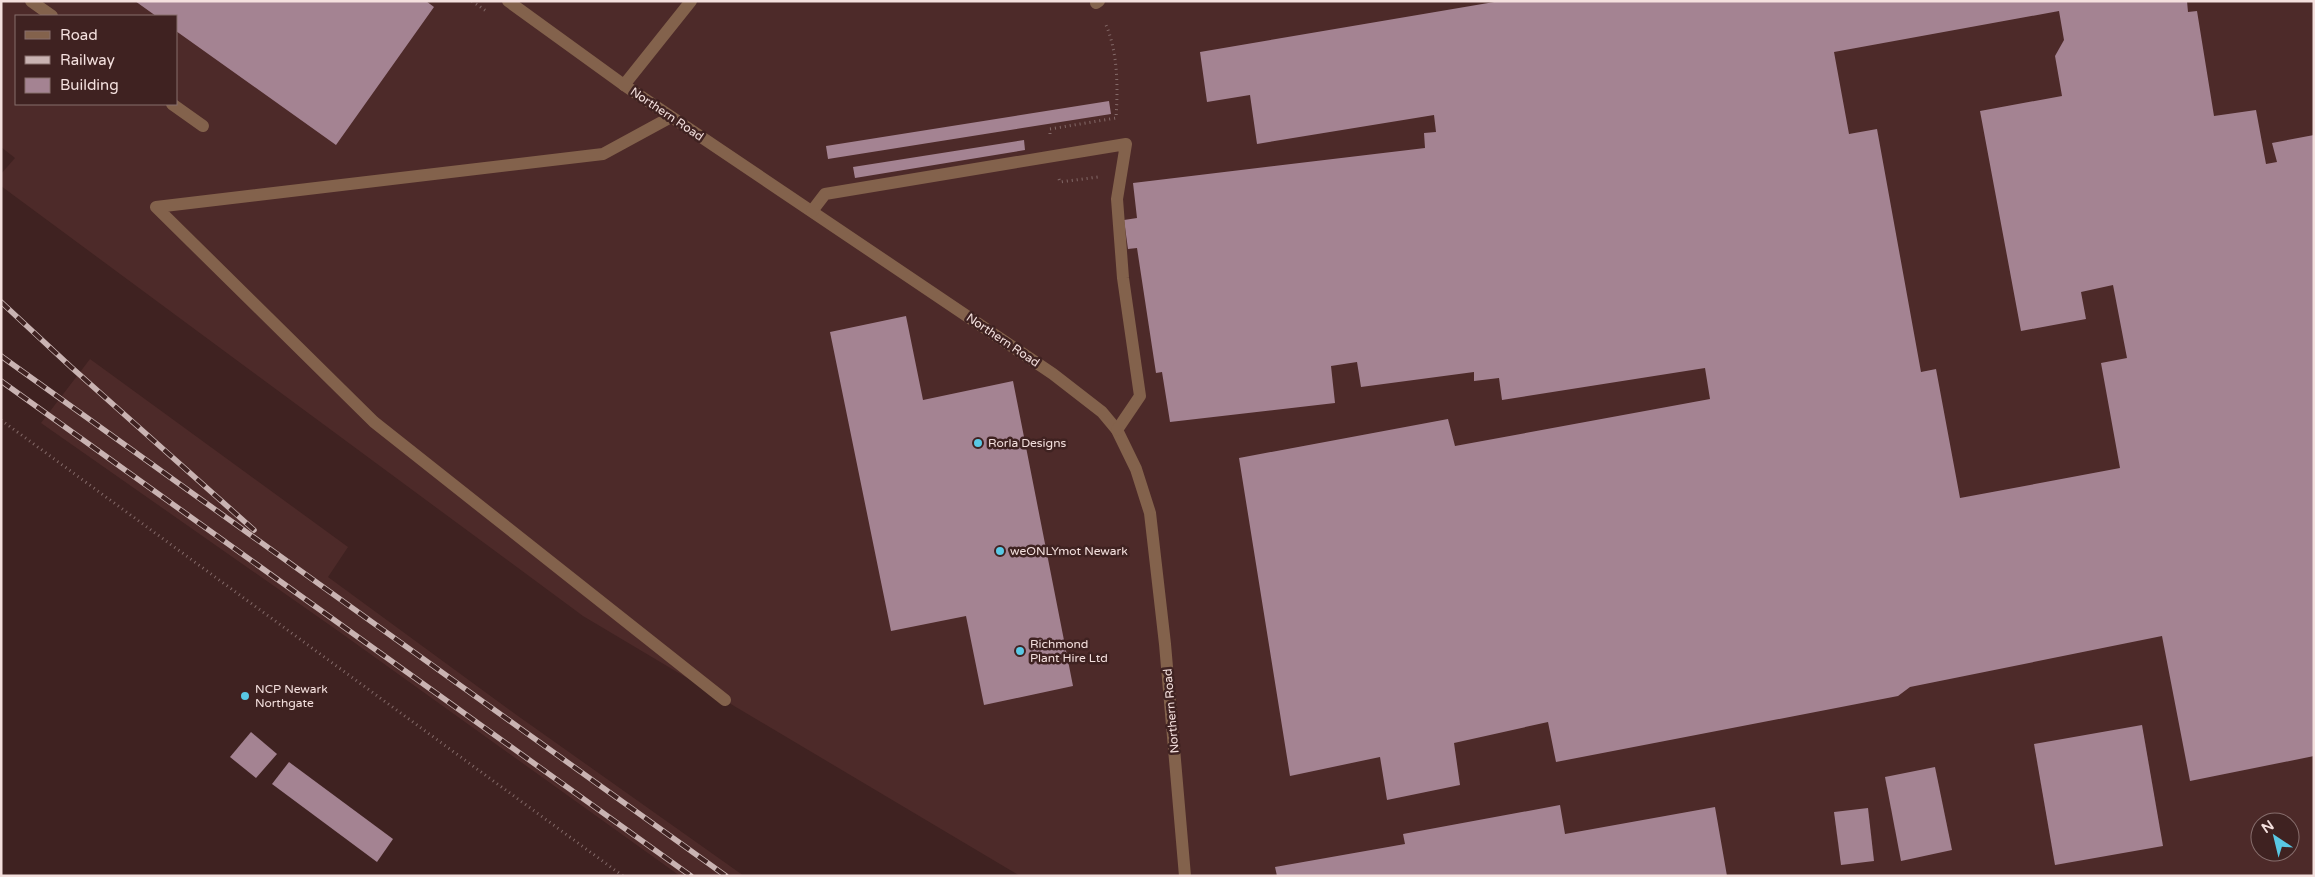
<svg xmlns="http://www.w3.org/2000/svg" width="2315" height="877" font-family="'Varela Round',sans-serif">
<rect width="100%" height="100%" fill="#3f2221"/>
<g fill="#4d2a29" fill-rule="evenodd">
<path d="M 1,1 L 2314,1 L 2314,876 L 1020,876 L 583,616 L 1,186 L 1,174 L 15,158 L 1,147 ZM 16,16 L 176,16 L 176,104 L 16,104 ZM 2260,822 L 2290,822 L 2290,852 L 2260,852 Z"/>
<path d="M 90,359 L 348,547 L 328,577 L 518,716 L 744,876 L 680,876 L 341,633 L 41,423 Z"/>
</g>
<g fill="#a48392" fill-rule="evenodd">
<path d="M 135,1 L 426,1 L 434,7 L 336,145 L 176,31 L 176,16 L 156,16 Z"/>
<path d="M 1500,1 L 2187,1 L 2188,12 L 2197,11 L 2214,116 L 2256,110 L 2266,164 L 2277,162 L 2272,143 L 2314,135 L 2314,756 L 2190,781 L 2162,636 L 1910,687 L 1898,696 L 1556,762 L 1548,722 L 1454,743 L 1460,785 L 1387,800 L 1380,757 L 1290,776 L 1239,458 L 1448,419 L 1455,446 L 1710,399 L 1705,368 L 1502,400 L 1499,378 L 1474,381 L 1474,372 L 1361,387 L 1357,362 L 1331,366 L 1335,403 L 1170,422 L 1162,372 L 1156,373 L 1137,248 L 1128,249 L 1124,220 L 1137,218 L 1133,183 L 1425,148 L 1424,133 L 1436,132 L 1434,115 L 1257,144 L 1250,95 L 1207,102 L 1200,52 ZM 2059,11 L 2064,40 L 2055,56 L 2062,96 L 1980,111 L 2021,331 L 2086,319 L 2081,292 L 2113,285 L 2127,358 L 2101,363 L 2120,468 L 1960,498 L 1936,369 L 1921,372 L 1877,129 L 1849,134 L 1834,52 Z"/>
<path d="M 1109,101 L 1111,114 L 828,159 L 826,146 Z"/>
<path d="M 1024,140 L 1025,150 L 855,178 L 853,167 Z"/>
<path d="M 906,316 L 923,400 L 1013,381 L 1073,686 L 984,705 L 966,616 L 891,631 L 830,332 Z"/>
<path d="M 2142,725 L 2163,846 L 2055,865 L 2034,744 Z"/>
<path d="M 251,732 L 277,754 L 256,778 L 230,757 Z"/>
<path d="M 289,762 L 393,839 L 377,862 L 272,784 Z"/>
<path d="M 1935,767 L 1952,850 L 1901,861 L 1885,777 Z"/>
<path d="M 1560,805 L 1565,834 L 1715,807 L 1727,876 L 1277,876 L 1275,867 L 1405,844 L 1403,834 Z"/>
<path d="M 1868,808 L 1874,861 L 1841,865 L 1834,812 Z"/>
</g>
<g fill="none" stroke-linecap="round" stroke-linejoin="round">
<g stroke="#836968" stroke-width="3" stroke-dasharray="1 4" stroke-linecap="butt">
<path d="M 472,1 L 486,11"/>
<path d="M 1050,134 L 1050,129 L 1116,118 C 1118,88 1118,53 1106,25"/>
<path d="M 1059,179 L 1060,182 L 1098,177"/>
<path d="M 1,420 L 623,876"/>
</g>
<g stroke="#83624c" stroke-width="12">
<path d="M 31,1 L 52,16"/>
<path d="M 508,1 L 624,85 L 1053,374 L 1102,412 L 1117,430 L 1136,469 L 1150,513 L 1165,644 L 1185,876"/>
<path d="M 1096,3 L 1099,1"/>
<path d="M 624,85 L 691,1"/>
<path d="M 172,104 L 203,126"/>
<path d="M 671,117 L 603,154 L 156,207 L 374,422 L 725,700"/>
<path d="M 812,211 L 825,194 L 1126,144 L 1117,199 L 1123,278 L 1140,396 L 1117,430"/>
</g>
<g stroke="#c9b3b2" stroke-width="5.5">
<g id="rail">
<path d="M 1,302 L 71,367 L 254,530"/>
<path d="M 1,356 L 726,876"/>
<path d="M 1,381 L 691,876"/>
</g>
</g>
<use href="#rail" stroke="#3f2221" stroke-width="4" stroke-dasharray="11" stroke-linecap="butt"/>
</g>
<g fill="#59c8e4" stroke="#3f2221" stroke-width="2">
<circle cx="978" cy="443" r="5"/>
<circle cx="1000" cy="551" r="5"/>
<circle cx="1020" cy="651" r="5"/>
<circle cx="245" cy="696" r="5"/>
</g>
<g text-anchor="middle" dominant-baseline="central" stroke-width="5" stroke-linejoin="round" paint-order="stroke">
<g font-size="12" fill="#f4e0de" stroke="#3f2221">
<text transform="translate(667 114) rotate(34)">Northern Road</text>
<text transform="translate(1003 340) rotate(34)">Northern Road</text>
<text transform="translate(1171 711) rotate(-95)">Northern Road</text>
</g>
<g font-size="12" fill="#f4e0de" stroke="#3f2221" text-anchor="start">
<text x="988" y="443">Rorla Designs</text>
<text x="1010" y="551">weONLYmot Newark</text>
<text x="1030" y="644">Richmond<tspan x="1030" dy="14">Plant Hire Ltd</tspan></text>
<text x="255" y="689">NCP Newark<tspan x="255" dy="14">Northgate</tspan></text>
</g>
</g>
<rect width="2315" height="877" fill="none" stroke="#f4e0de" stroke-width="5"/>
<rect x="15" y="15" width="162" height="90" fill="#3f2221" stroke="#876e6d"/>
<rect x="25" y="31" width="25" height="8" fill="#83624c" stroke="#876e6d"/>
<text x="60" y="40" font-size="15" fill="#f4e0de">Road</text>
<rect x="25" y="56" width="25" height="8" fill="#c9b3b2" stroke="#876e6d"/>
<text x="60" y="65" font-size="15" fill="#f4e0de">Railway</text>
<rect x="25" y="78" width="25" height="15" fill="#a48392" stroke="#876e6d"/>
<text x="60" y="90" font-size="15" fill="#f4e0de">Building</text>
<g transform="translate(2275 837) rotate(325)"><circle r="24" fill="#3f2221" stroke="#876e6d"/>
<path d="M0-4L9 19L0 12L-9 19Z" fill="#59c8e4"/>
<text y="-8" font-size="14" font-weight="bold" text-anchor="middle" fill="#f4e0de">N</text>
</g>
</svg>
